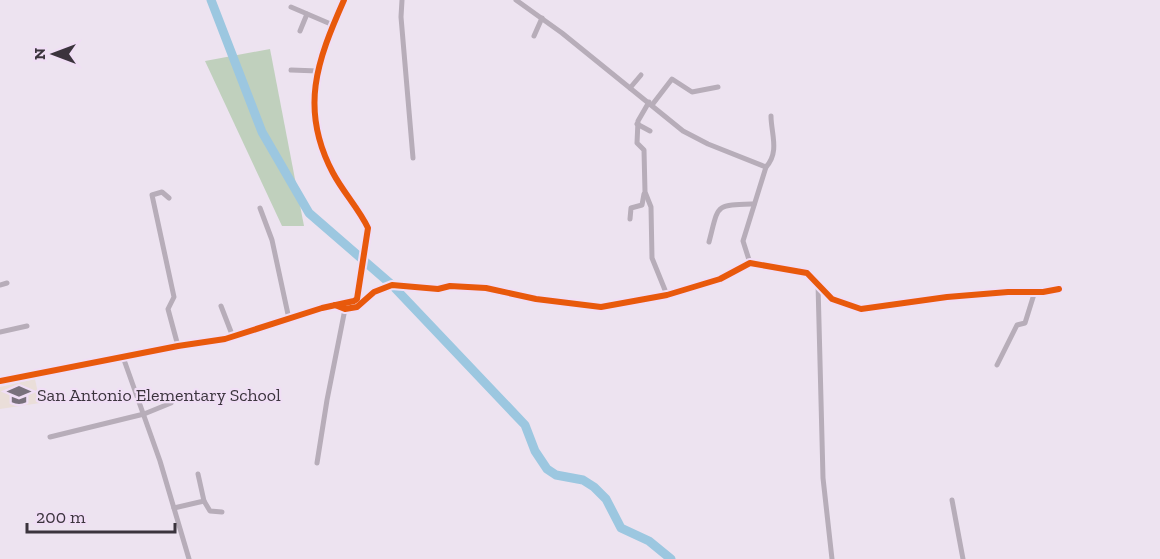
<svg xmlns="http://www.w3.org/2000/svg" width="1160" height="559" font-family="'Zilla Slab',serif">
<rect width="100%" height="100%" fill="#ede3f0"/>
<path fill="#eaded9" d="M 35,379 L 40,403 L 0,409 L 0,387 Z"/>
<path fill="#c0d0bd" d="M 270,49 L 304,226 L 282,226 L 205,61 Z"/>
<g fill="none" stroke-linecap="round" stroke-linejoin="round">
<path stroke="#9cc7e0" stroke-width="9" d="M 211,0 L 262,132 L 309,213 L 392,285 L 525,425 L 535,451 L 547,469 L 556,475 L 583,480 L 594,487 L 606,499 L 621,528 L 649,541 L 671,559"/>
<g stroke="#b7adb9" stroke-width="5">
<path d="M 402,0 L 401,17 L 413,158"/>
<path d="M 516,0 L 562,33 L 683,131 L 708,144 L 766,167 L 743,241 L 750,263"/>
<path d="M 291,7 L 333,25"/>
<path d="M 300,31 L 307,14"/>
<path d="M 534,36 L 542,18"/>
<path d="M 291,70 L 318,71"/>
<path d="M 630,88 L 641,75"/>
<path d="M 649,102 L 638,121 L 637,143 L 644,150 L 645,192 L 651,207 L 652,258 L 667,295"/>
<path d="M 652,105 L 672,79 L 692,92 L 718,87"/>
<path d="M 637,124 L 650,131"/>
<path d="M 766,167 C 780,152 771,133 771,116"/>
<path d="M 169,198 L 162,192 L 152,195 L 174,297 L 168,309 L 178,346"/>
<path d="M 260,208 L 272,240 L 289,319"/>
<path d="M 630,219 L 631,208 L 642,205 L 644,194"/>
<path d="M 709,242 C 719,204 714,205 754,204"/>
<path d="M 818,284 L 823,478 L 832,559"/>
<path d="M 0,285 L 7,283"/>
<path d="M 335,305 L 345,309 L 357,307 L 374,292 L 392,285 L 438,289 L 450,286 L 486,288 L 536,299 L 601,307 L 667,295 L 720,279 L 750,263 L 807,273 L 832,299 L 861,309 L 947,297 L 1008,292 L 1043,292 L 1059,289"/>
<path d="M 221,306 L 233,337"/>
<path d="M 0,332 L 27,326"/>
<path d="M 123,357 L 160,461 L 189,559"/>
<path d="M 997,365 L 1017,325 L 1025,323 L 1035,291"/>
<path d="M 0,381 L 178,346 L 225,339 L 322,308 L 354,301 L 357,299 L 368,228 C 359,209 343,192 333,173 C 299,109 317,61 344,0"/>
<path d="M 50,437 L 144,414 L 171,403"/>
<path d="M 317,463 L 327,400 L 345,309"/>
<path d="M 952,500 L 963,559"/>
<path d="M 204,501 L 210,511 L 222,512"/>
<path d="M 174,508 L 204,501 L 198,474"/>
</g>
<g stroke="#f0def5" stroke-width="10">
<g id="cycleway">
<path d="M 335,305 L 345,309 L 357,307 L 374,292 L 392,285 L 438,289 L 450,286 L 486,288 L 536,299 L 601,307 L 667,295 L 720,279 L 750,263 L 807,273 L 832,299 L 861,309 L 947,297 L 1008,292 L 1043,292 L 1059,289"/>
<path d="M 0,381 L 178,346 L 225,339 L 322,308 L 354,301 L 357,299 L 368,228 C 359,209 343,192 333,173 C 299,109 317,61 344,0"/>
</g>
</g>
<use href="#cycleway" stroke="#e8590c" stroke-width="6"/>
</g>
<defs>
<g id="school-bare" transform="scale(1.8)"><path d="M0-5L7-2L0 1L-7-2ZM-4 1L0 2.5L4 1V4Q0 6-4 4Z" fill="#79717c" stroke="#f0def5" stroke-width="2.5" paint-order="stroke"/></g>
</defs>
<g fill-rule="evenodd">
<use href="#school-bare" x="19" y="395"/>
</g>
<g text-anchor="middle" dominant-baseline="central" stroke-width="4.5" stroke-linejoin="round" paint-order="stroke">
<g font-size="18" fill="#3b343d" stroke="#f0def5" text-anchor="start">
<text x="37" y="395">San Antonio Elementary School</text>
</g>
</g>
<g transform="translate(54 54) rotate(270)" stroke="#f0def5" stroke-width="4.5" paint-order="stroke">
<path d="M0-4.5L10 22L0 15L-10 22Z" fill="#3b343d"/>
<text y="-9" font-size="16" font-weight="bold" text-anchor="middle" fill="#3b343d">N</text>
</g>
<path d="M27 523v9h148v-9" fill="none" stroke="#3b343d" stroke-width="3"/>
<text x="36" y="523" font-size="18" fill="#3b343d" stroke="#f0def5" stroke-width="4.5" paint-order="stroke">200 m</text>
</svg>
